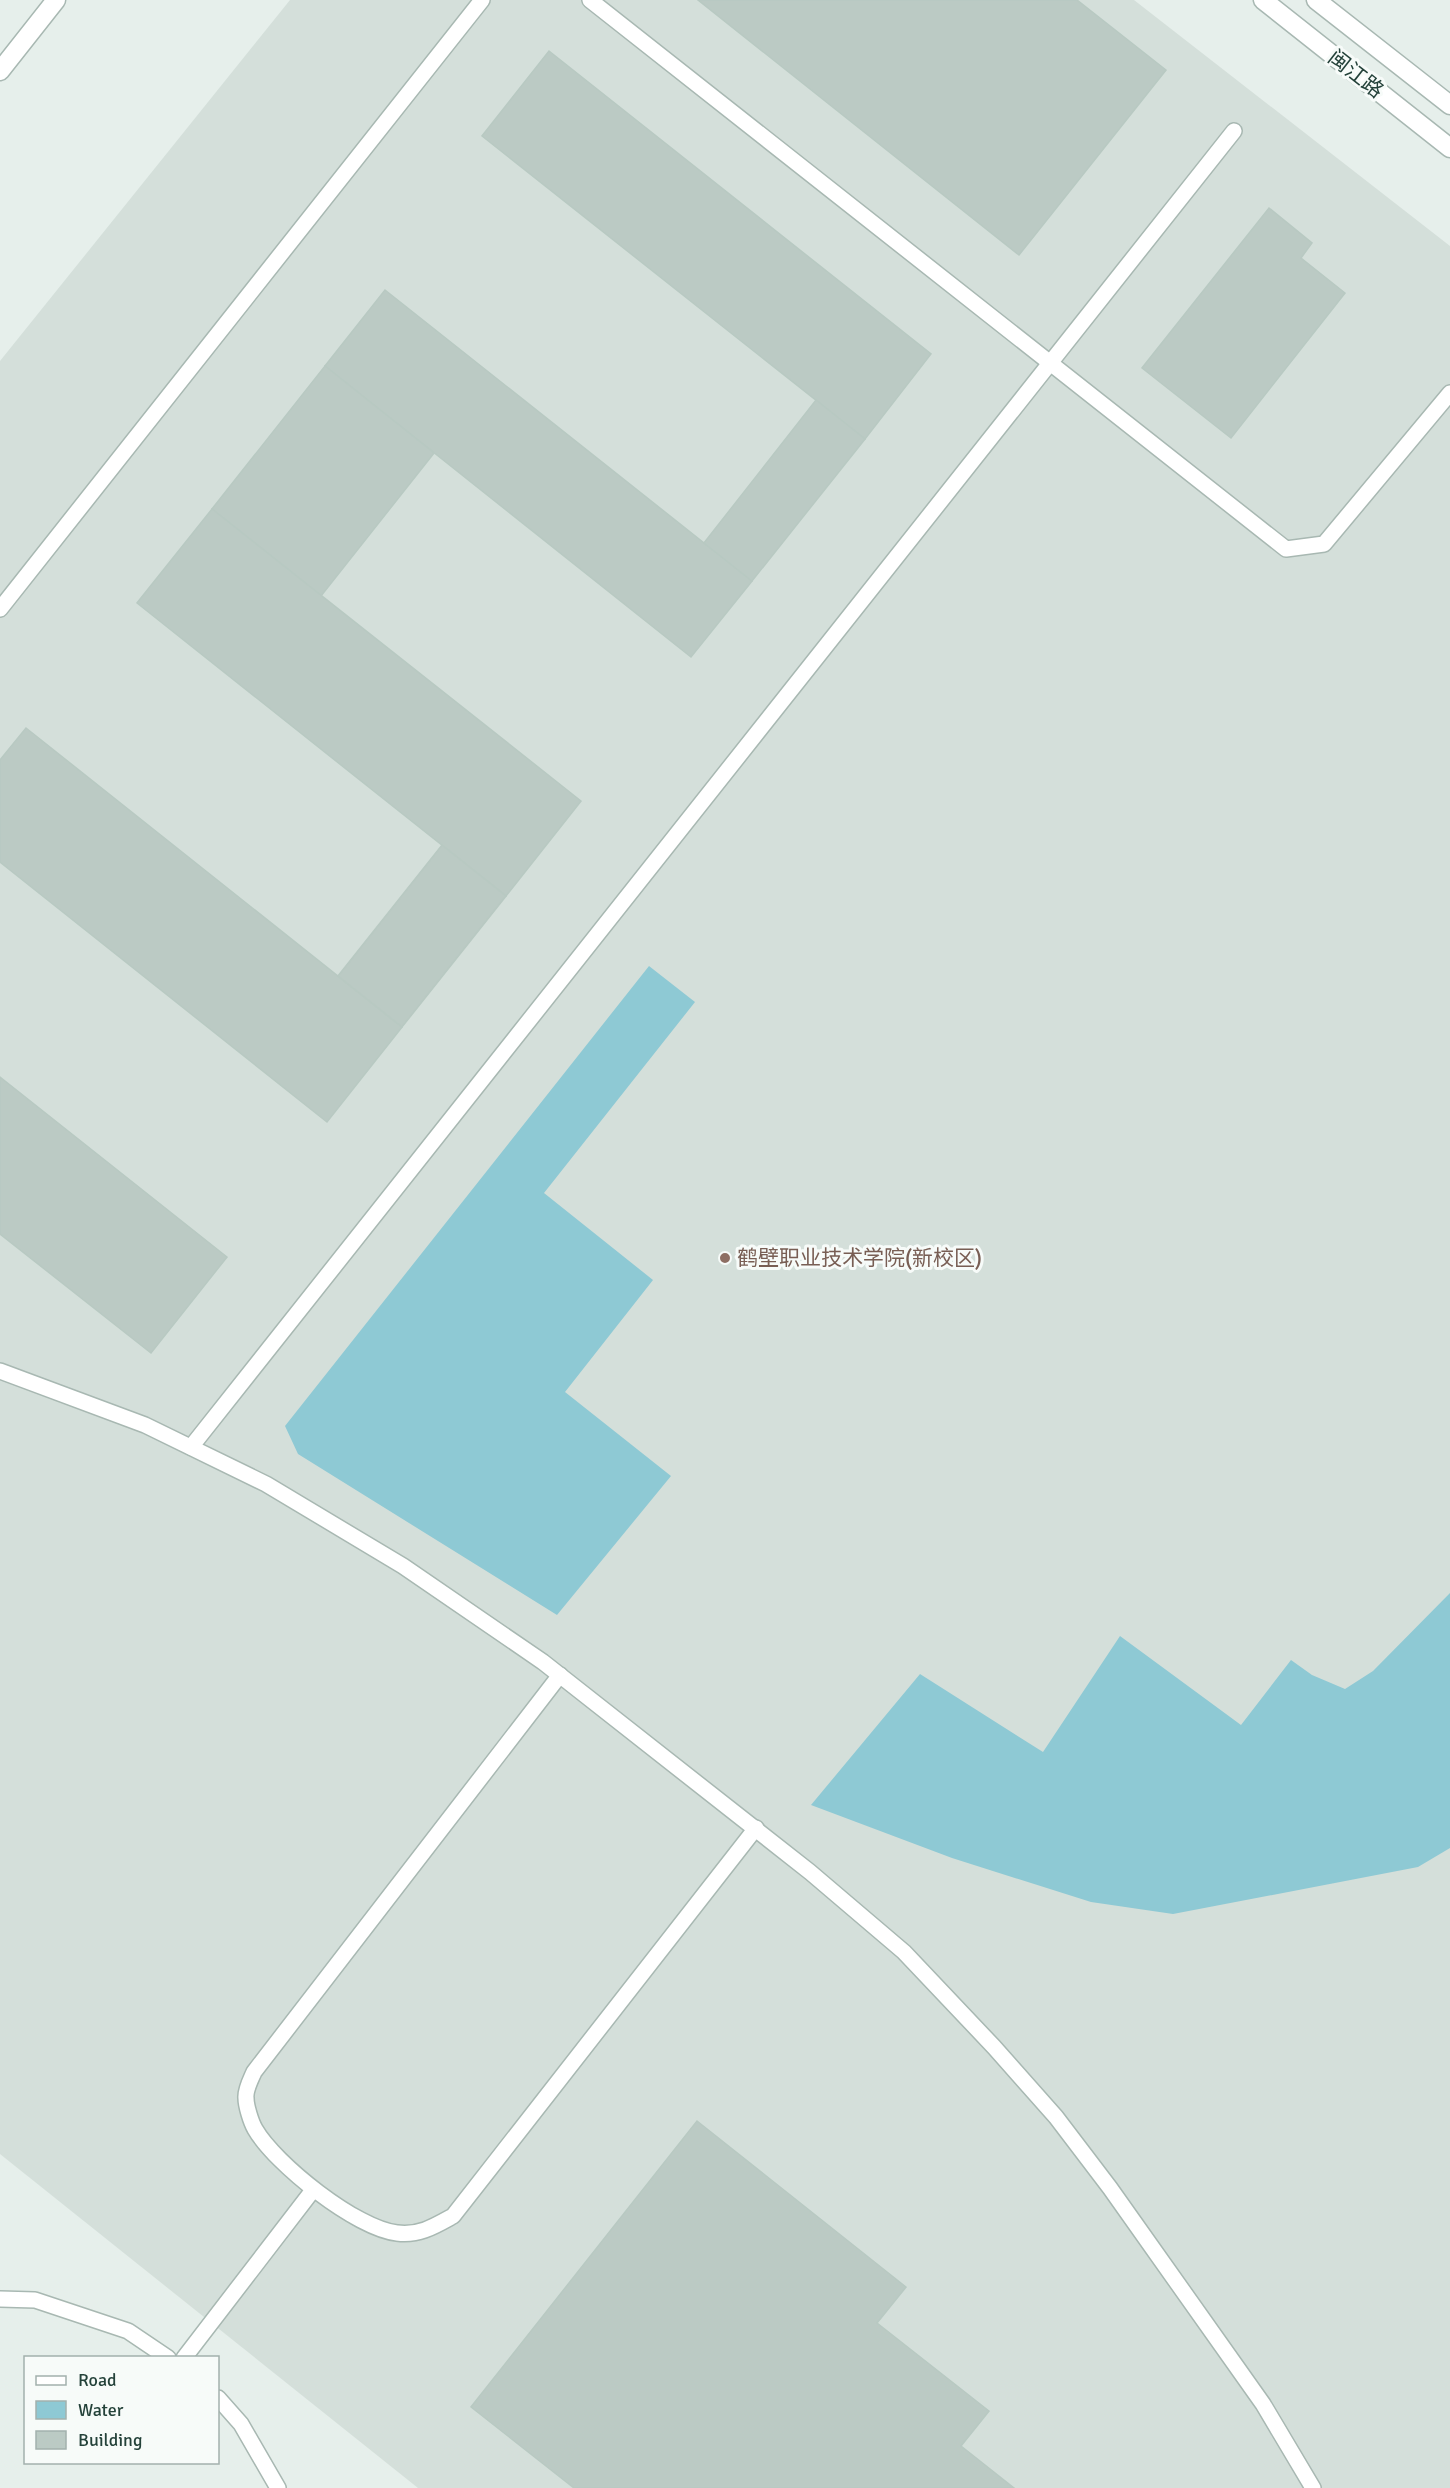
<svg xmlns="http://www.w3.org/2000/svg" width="1450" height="2488" font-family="Signika,'Noto Sans SC',sans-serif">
<rect width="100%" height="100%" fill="#e6efeb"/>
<path fill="#d4dfda" d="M 290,0 L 1134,0 L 1450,246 L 1450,2488 L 418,2488 L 0,2154 L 0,361 Z"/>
<g fill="#8ec9d4">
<path d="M 649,966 L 695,1002 L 544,1193 L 653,1280 L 565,1392 L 671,1476 L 557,1615 L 298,1454 L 285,1426 Z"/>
<path d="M 1450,1593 L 1450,1848 L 1418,1867 L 1173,1914 L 1091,1902 L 952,1858 L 811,1805 L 920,1674 L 1043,1752 L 1120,1636 L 1241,1725 L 1291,1660 L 1312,1675 L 1345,1689 L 1373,1671 Z"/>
</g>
<g fill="#bbcac4" stroke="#b8c9c2" stroke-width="1.5">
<path d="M 698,0 L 1077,0 L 1166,70 L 1019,255 Z"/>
<path d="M 549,51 L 931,354 L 865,439 L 482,136 Z"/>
<path d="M 1269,208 L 1312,243 L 1301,258 L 1345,293 L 1231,438 L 1142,368 Z"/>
<path d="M 385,290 L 752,581 L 691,657 L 325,366 Z"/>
<path d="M 325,366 L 434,453 L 321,596 L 212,509 Z"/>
<path d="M 816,400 L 865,439 L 752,581 L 704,543 Z"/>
<path d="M 212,509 L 581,801 L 506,896 L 137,603 Z"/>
<path d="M 26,728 L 402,1027 L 327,1122 L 0,862 L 0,760 Z"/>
<path d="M 442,845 L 506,896 L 402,1027 L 338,976 Z"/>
<path d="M 0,1077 L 227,1257 L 151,1353 L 0,1234 Z"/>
<path d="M 697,2121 L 906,2287 L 877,2323 L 989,2411 L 961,2446 L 1014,2488 L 574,2488 L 471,2407 Z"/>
</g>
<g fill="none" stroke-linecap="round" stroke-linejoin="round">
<g stroke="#a8b8b2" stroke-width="18">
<g id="service">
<path d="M 590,0 L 1286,549 L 1324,544 L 1450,393"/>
<path d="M 0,609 L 482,0"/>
<path d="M 0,1371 L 145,1425 L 266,1484 L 403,1566 L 543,1662 L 810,1872 L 904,1952 L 994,2047 L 1056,2117 L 1110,2188 L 1263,2404 L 1313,2488"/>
<path d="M 191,1447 L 1234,131"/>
<path d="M 560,1675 L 254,2072 C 251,2079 245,2090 246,2098 C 246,2106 251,2122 255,2129 C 275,2164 357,2229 397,2233 C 419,2236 435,2226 453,2216 L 756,1828"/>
<path d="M 0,2299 L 35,2300 L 128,2331 L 168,2358"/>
<path d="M 184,2358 L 313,2190"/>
<path d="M 218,2398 L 241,2424 L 278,2488"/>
</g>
</g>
<g stroke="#a8b8b2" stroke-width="21">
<g id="tertiary">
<path d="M 1263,0 L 1450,148"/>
<path d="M 1316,0 L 1450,105"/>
<path d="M 0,71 L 56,0"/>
</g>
</g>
<use href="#service" stroke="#fff" stroke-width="15"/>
<use href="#tertiary" stroke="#fff" stroke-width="18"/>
</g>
<circle fill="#8d6e63" stroke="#f7fbf9" stroke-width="2" cx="725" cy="1258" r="6"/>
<g text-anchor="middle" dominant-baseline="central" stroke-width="6" stroke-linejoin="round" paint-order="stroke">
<g font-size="21" fill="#24423a" stroke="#f7fbf9">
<text transform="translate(1356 74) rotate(38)">闽江路</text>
</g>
<g font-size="21" fill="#785e54" stroke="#f7fbf9" text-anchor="start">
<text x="737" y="1258">鹤壁职业技术学院(新校区)</text>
</g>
</g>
<rect x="24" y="2356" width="195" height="108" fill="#f7fbf9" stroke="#a3b1ad" stroke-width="1.5"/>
<rect x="36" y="2376" width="30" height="9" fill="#ffffff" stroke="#a3b1ad" stroke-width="1.5"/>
<text x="78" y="2386" font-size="18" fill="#24423a">Road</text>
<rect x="36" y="2401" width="30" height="18" fill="#8ec9d4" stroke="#a3b1ad" stroke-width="1.5"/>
<text x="78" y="2416" font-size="18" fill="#24423a">Water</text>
<rect x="36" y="2431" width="30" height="18" fill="#bbcac4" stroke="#a3b1ad" stroke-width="1.5"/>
<text x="78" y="2446" font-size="18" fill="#24423a">Building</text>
</svg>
